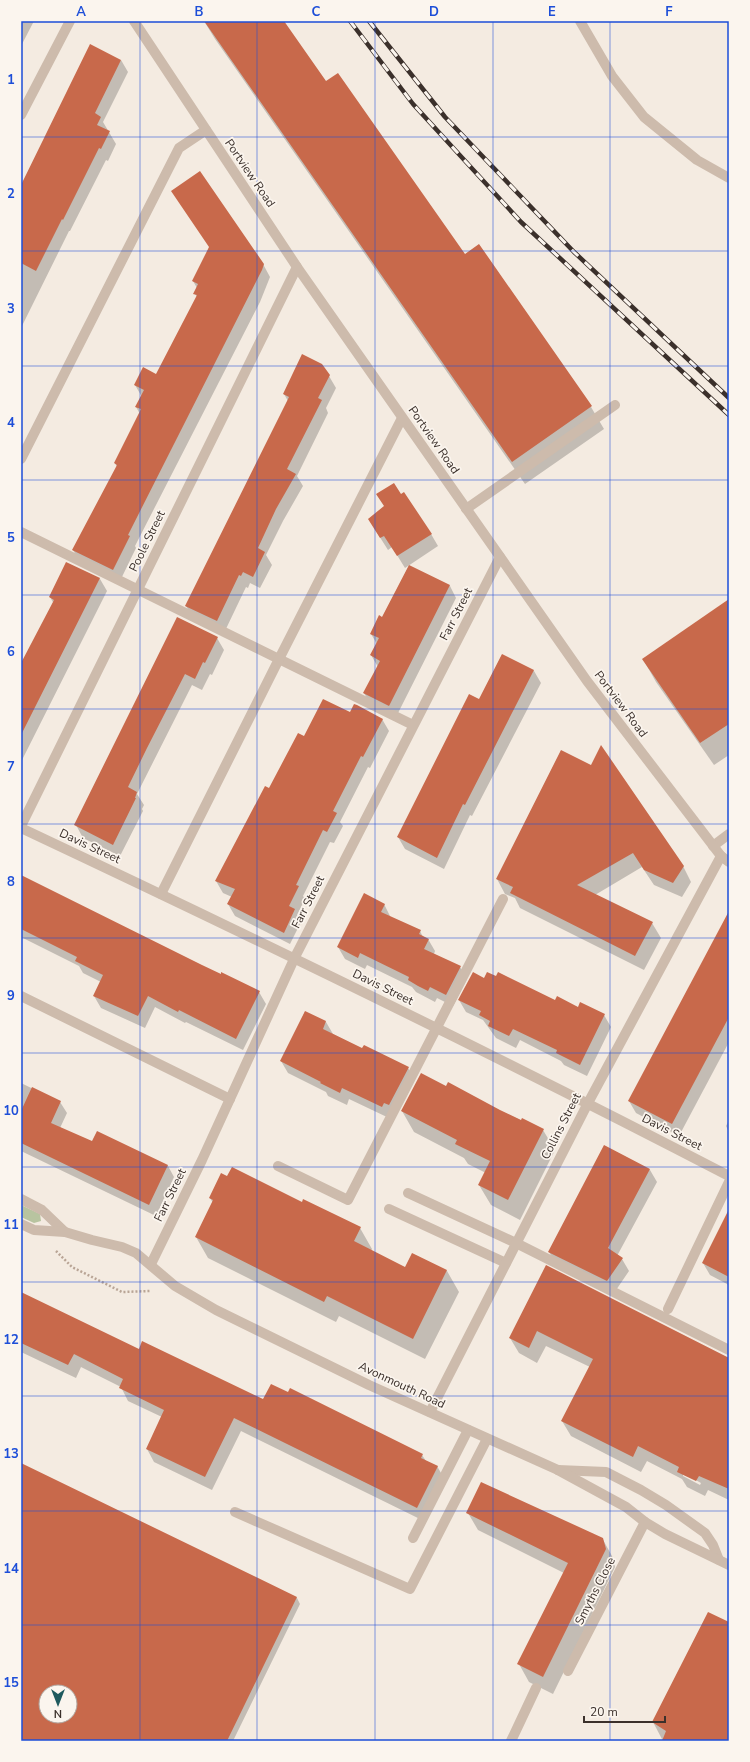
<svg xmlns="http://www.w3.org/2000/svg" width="750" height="1762" font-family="'Nunito Sans',sans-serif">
<rect width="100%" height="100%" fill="#f4ebe1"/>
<path fill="#b8c4a0" d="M 21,1205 L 40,1214 L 41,1221 L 34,1223 L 21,1217 Z"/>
<g fill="#0003" fill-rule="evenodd">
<path d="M 21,21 L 34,21 L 21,46 Z"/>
<path d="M 204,21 L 283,21 L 326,82 L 465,255 L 479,245 L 591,407 L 604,429 L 525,484 L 215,39 Z"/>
<path d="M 121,60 L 128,72 L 103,122 L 116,144 L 108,161 L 106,160 L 70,231 L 69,231 L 21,328 L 21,186 Z"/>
<path d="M 263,264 L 270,277 L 260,302 L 135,546 L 136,548 L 120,581 L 80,562 L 73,550 L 117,467 L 115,463 L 140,414 L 136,407 L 142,397 L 135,385 L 157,375 L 197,297 L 195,294 L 197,288 L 193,281 Z"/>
<path d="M 329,376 L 336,388 L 326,408 L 328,413 L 297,476 L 303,486 L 283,521 L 266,555 L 272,565 L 260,588 L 250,583 L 248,588 L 246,587 L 224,633 L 193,618 L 186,606 L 288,401 L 284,394 Z"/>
<path d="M 385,507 L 431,534 L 438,546 L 405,568 L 392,547 L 388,550 L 376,531 Z"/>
<path d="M 67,563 L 100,579 L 107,591 L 21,762 L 21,665 L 54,604 L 50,597 Z"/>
<path d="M 409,566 L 450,586 L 456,598 L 396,717 L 371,705 L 364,693 L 378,667 L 371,655 L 377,644 L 371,634 L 382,618 Z"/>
<path d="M 729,601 L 729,755 L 714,765 L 656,682 L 643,659 Z"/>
<path d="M 178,618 L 217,638 L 224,650 L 212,675 L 210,674 L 202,690 L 192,685 L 137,794 L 144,805 L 142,809 L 143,811 L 120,856 L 83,838 L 76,825 Z"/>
<path d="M 502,655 L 534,671 L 541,683 L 472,816 L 470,815 L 444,869 L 405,849 L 398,837 L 479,701 Z"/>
<path d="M 350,714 L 382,719 L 389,731 L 370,768 L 368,767 L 340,822 L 343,826 L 334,843 L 330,842 L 303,896 L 305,899 L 297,915 L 301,922 L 290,944 L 235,916 L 228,904 L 232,897 L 223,893 L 216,881 L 269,790 L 304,737 Z"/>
<path d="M 561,751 L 683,866 L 691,882 L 682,897 L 654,885 L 642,867 L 595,895 L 652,923 L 661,938 L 644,970 L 520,908 L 515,898 L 505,894 L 497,879 Z"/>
<path d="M 21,876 L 201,966 L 259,992 L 266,1004 L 243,1050 L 186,1022 L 185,1023 L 155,1007 L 145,1028 L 101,1008 L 94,996 L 101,982 L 83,973 L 79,966 L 21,937 Z"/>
<path d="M 384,904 L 391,918 L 420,931 L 423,937 L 428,939 L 435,951 L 434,954 L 460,967 L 467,979 L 453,1006 L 437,998 L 435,1002 L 416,992 L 412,987 L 367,965 L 365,969 L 345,959 L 338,947 Z"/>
<path d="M 729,914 L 729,1042 L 679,1136 L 636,1113 L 629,1101 Z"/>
<path d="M 485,979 L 604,1015 L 611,1027 L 587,1076 L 564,1065 L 561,1061 L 520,1040 L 516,1048 L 496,1038 L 483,1020 L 466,1012 L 459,1000 Z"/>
<path d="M 305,1012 L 326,1022 L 333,1034 L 362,1049 L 408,1068 L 415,1080 L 389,1118 L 349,1099 L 347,1105 L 328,1096 L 326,1092 L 288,1073 L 281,1061 Z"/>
<path d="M 21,1083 L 60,1102 L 67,1113 L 60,1128 L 93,1142 L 98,1133 L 168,1166 L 174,1177 L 156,1216 L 21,1151 Z"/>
<path d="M 446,1087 L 543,1130 L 555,1150 L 520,1220 L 491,1205 L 479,1185 L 486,1173 L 468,1164 L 464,1158 L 414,1132 L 402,1111 Z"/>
<path d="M 729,1120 L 729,1132 L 726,1126 Z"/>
<path d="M 605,1146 L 650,1170 L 657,1182 L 617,1256 L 622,1259 L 629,1271 L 614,1293 L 556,1264 L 549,1252 Z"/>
<path d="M 210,1198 L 303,1203 L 304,1201 L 360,1228 L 372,1249 L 371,1251 L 406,1268 L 413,1254 L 447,1271 L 459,1292 L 425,1359 L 339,1316 L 336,1322 L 208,1258 L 196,1237 L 213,1203 Z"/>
<path d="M 729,1211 L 729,1287 L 727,1284 L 710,1275 L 703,1263 Z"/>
<path d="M 546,1267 L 729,1358 L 729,1500 L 708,1490 L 705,1496 L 687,1487 L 682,1479 L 647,1461 L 641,1472 L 571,1436 L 562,1421 L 590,1367 L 546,1346 L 537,1363 L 519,1353 L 510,1338 ZM 683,1473 L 701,1483 L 700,1485 L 683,1476 Z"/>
<path d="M 21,1293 L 139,1350 L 263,1401 L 422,1455 L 426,1461 L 437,1466 L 445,1480 L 424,1521 L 241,1431 L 212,1490 L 154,1462 L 147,1449 L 162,1417 L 128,1401 L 121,1387 L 81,1367 L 76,1378 L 21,1352 Z"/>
<path d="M 21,1465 L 297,1598 L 300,1604 L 233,1741 L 21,1741 ZM 46,1692 L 70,1692 L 70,1716 L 46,1716 Z"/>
<path d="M 468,1513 L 602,1538 L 612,1556 L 615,1567 L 553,1694 L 529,1682 L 519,1664 L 564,1573 L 478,1530 Z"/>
<path d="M 729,1624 L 729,1741 L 663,1741 L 653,1722 Z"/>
</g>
<g fill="#c8694b" fill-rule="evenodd">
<path d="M 204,21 L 284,21 L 326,81 L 338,73 L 465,254 L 479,244 L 592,406 L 512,462 Z"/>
<path d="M 90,44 L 121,60 L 95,113 L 101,117 L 97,125 L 110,131 L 101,149 L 99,148 L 63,220 L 62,219 L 36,271 L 21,263 L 21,185 Z"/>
<path d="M 200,171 L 264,264 L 262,270 L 128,535 L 130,536 L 113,570 L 72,550 L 117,465 L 114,463 L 141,409 L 135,407 L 144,390 L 134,385 L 143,367 L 156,374 L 197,295 L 193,294 L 198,284 L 192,281 L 209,247 L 171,191 Z"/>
<path d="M 302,354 L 322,364 L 330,375 L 318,398 L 322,400 L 287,469 L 296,474 L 276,509 L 258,548 L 265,552 L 253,577 L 243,572 L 241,576 L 239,575 L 217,621 L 185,606 L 289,397 L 283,394 Z"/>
<path d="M 394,483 L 401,494 L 404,492 L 432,534 L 397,556 L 384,536 L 380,538 L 368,519 L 384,506 L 376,494 Z"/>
<path d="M 66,562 L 100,578 L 21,735 L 21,663 L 54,600 L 49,597 Z"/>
<path d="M 409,565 L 450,585 L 389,706 L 363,693 L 380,661 L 370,655 L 379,638 L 370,634 L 379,615 L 382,617 Z"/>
<path d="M 729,599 L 729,724 L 700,743 L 642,659 Z"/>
<path d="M 177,617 L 218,637 L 205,663 L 203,662 L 195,679 L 185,674 L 147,748 L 128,787 L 137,792 L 135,798 L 136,798 L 113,845 L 74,825 Z"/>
<path d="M 502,654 L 534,670 L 465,805 L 463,804 L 437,858 L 397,837 L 469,694 L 479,699 Z"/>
<path d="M 323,699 L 350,712 L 354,704 L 357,705 L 383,719 L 363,757 L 361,756 L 333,811 L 337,813 L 327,832 L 323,830 L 296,885 L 299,886 L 289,906 L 295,909 L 284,933 L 227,904 L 235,889 L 215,881 L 265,786 L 269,788 L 298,733 L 304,736 Z"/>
<path d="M 601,745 L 684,866 L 673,883 L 644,870 L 633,853 L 577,885 L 653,922 L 635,956 L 510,893 L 513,887 L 496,879 L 561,750 L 591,765 Z"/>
<path d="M 21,875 L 202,965 L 221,974 L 221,972 L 260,991 L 236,1039 L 179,1010 L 178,1012 L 148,996 L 138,1016 L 93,996 L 103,975 L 75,961 L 77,957 L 21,929 Z"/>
<path d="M 364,893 L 385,904 L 381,912 L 421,930 L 419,934 L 429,939 L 424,949 L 461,966 L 446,995 L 430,987 L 428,991 L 418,986 L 408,980 L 409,977 L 360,953 L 358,958 L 337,947 Z"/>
<path d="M 729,911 L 729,1017 L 672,1124 L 628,1101 Z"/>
<path d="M 473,972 L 484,978 L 487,972 L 496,976 L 498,972 L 555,1000 L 557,996 L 578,1007 L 580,1002 L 605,1014 L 580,1065 L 556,1053 L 557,1050 L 513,1029 L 509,1036 L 488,1026 L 490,1021 L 479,1015 L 481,1011 L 458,1000 Z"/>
<path d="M 305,1011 L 326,1021 L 323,1029 L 362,1048 L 364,1045 L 409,1067 L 389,1105 L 384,1103 L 382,1107 L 342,1088 L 340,1093 L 320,1083 L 321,1082 L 280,1061 Z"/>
<path d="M 421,1073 L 446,1086 L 448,1082 L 500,1110 L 521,1120 L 522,1118 L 544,1129 L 508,1200 L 478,1185 L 490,1161 L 455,1144 L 457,1140 L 401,1111 Z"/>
<path d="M 32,1087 L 61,1101 L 51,1123 L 92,1141 L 97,1131 L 168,1165 L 149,1205 L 21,1143 L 21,1111 Z"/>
<path d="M 604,1145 L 650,1169 L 608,1248 L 623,1258 L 607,1281 L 548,1252 Z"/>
<path d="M 232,1167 L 302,1202 L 303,1199 L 361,1227 L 354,1241 L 405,1267 L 412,1253 L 447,1270 L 413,1339 L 327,1296 L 324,1302 L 195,1237 L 213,1200 L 209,1198 L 221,1173 L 227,1176 Z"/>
<path d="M 729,1209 L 729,1277 L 702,1263 Z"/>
<path d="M 546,1265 L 729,1358 L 729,1489 L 699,1476 L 696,1481 L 677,1472 L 679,1467 L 638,1446 L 633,1457 L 561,1421 L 593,1359 L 537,1331 L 529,1348 L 509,1338 Z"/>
<path d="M 21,1292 L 139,1349 L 142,1341 L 263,1399 L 271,1384 L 288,1392 L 290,1388 L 423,1454 L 421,1458 L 438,1466 L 417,1508 L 234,1418 L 205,1477 L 146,1449 L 164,1410 L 119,1388 L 123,1379 L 74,1354 L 68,1365 L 21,1343 Z"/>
<path d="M 21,1463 L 297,1597 L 227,1741 L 21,1741 ZM 46,1692 L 70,1692 L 70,1716 L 46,1716 Z"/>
<path d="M 481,1482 L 603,1538 L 606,1549 L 543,1677 L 517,1664 L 568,1563 L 466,1513 Z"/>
<path d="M 708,1612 L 729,1622 L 729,1741 L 662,1741 L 666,1731 L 652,1722 Z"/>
</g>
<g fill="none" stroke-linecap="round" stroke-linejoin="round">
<path stroke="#b9a596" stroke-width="2.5" stroke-dasharray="2 2" stroke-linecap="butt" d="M 56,1251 L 72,1267 L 122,1292 L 151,1291"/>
<g stroke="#cdbbac" stroke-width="10">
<path d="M 580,21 L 612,76 L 644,117 L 697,160 L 729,178"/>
<path d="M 21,459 L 179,148 L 206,130"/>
<path d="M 466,509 L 615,405"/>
<path d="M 21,532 L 413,725"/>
<path d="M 713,846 L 729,834"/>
<path d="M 161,894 L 279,659 L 402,418"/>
<path d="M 21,996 L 230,1099"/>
<path d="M 278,1166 L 348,1200 L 503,899"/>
<path d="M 408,1193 L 516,1243 L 729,1350"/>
<path d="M 389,1209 L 506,1263"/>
<path d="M 668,1309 L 729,1182"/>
<path d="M 558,1470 L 606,1472 L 641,1490 L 666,1505 L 705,1533 L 713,1545 L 719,1560"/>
<path d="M 235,1512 L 410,1589 L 487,1439"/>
<path d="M 413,1538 L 468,1430"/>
<path d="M 511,1741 L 536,1688"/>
</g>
<g stroke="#cdbbac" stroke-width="10">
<path d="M 134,21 L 297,267 L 587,681 L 721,856 L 729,862"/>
<path d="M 21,115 L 70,21"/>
<path d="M 21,826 L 297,267"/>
<path d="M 21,828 C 259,940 496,1055 729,1176"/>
<path d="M 21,1199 L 42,1210 L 65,1232"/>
<path d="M 21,1224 L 34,1230 L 65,1232 L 92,1240 L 122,1247 L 136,1253 L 175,1286 L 216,1310 L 369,1385 L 558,1470 L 626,1507 L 645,1522 L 665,1534 L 729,1565"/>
<path d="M 151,1264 L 202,1160 L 295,957 L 500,557"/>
<path d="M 430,1412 L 588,1103 L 721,856"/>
<path d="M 568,1671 L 645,1522"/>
</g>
<g stroke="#3b302b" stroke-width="4.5">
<g id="rail">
<path d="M 350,21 L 413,104 L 521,222 L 729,415"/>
<path d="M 369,21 L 445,117 L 574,252 L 729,398"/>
</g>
</g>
<use href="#rail" stroke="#fbf5ee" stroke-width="3" stroke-dasharray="9" stroke-linecap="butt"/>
</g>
<path fill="none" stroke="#1d4ed8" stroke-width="1" stroke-opacity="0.55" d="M 140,21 L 140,1741M 257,21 L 257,1741M 375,21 L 375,1741M 493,21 L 493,1741M 610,21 L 610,1741M 21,137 L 729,137M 21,251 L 729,251M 21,366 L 729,366M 21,480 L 729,480M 21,595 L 729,595M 21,709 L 729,709M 21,824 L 729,824M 21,938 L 729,938M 21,1053 L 729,1053M 21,1167 L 729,1167M 21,1282 L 729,1282M 21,1396 L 729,1396M 21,1511 L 729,1511M 21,1625 L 729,1625"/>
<g text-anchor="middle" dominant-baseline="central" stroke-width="3.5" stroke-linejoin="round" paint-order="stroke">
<g font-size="12" fill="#3b302b" stroke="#fbf5ee">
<text transform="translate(250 173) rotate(56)">Portview Road</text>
<text transform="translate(434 440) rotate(55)">Portview Road</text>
<text transform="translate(147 541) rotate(-64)">Poole Street</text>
<text transform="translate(456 614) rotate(-63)">Farr Street</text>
<text transform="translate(621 704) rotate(53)">Portview Road</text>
<text transform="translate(90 846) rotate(25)">Davis Street</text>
<text transform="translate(308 902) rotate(-63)">Farr Street</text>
<text transform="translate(383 987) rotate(26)">Davis Street</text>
<text transform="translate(561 1126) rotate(-63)">Collins Street</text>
<text transform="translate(672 1132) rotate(27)">Davis Street</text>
<text transform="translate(170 1195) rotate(-64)">Farr Street</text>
<text transform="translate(402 1385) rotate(25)">Avonmouth Road</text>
<text transform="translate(595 1591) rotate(-63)">Smyths Close</text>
</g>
</g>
<rect width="750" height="1762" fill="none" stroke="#fbf5ee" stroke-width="44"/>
<g transform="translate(58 1704) rotate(180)"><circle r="19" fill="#fbf5ee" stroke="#aea6a0"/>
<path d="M0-3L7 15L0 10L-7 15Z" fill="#1f5a5e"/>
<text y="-6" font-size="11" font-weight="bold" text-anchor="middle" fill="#3b302b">N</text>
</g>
<path d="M584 1716v6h81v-6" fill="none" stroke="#3b302b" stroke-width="2"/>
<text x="590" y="1716" font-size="12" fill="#3b302b" stroke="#fbf5ee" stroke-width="3" paint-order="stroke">20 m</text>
<rect x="22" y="22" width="706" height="1718" fill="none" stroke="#1d4ed8" stroke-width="1.5"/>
<g font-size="13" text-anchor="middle" font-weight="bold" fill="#1d4ed8">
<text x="81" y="16">A</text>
<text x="199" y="16">B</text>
<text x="316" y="16">C</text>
<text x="434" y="16">D</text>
<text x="552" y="16">E</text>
<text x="669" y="16">F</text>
<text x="11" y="84">1</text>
<text x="11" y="198">2</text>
<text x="11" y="313">3</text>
<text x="11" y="427">4</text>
<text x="11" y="542">5</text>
<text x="11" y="656">6</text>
<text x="11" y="771">7</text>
<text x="11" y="886">8</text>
<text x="11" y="1000">9</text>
<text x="11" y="1115">10</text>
<text x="11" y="1229">11</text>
<text x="11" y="1344">12</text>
<text x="11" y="1458">13</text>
<text x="11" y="1573">14</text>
<text x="11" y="1687">15</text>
</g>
</svg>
